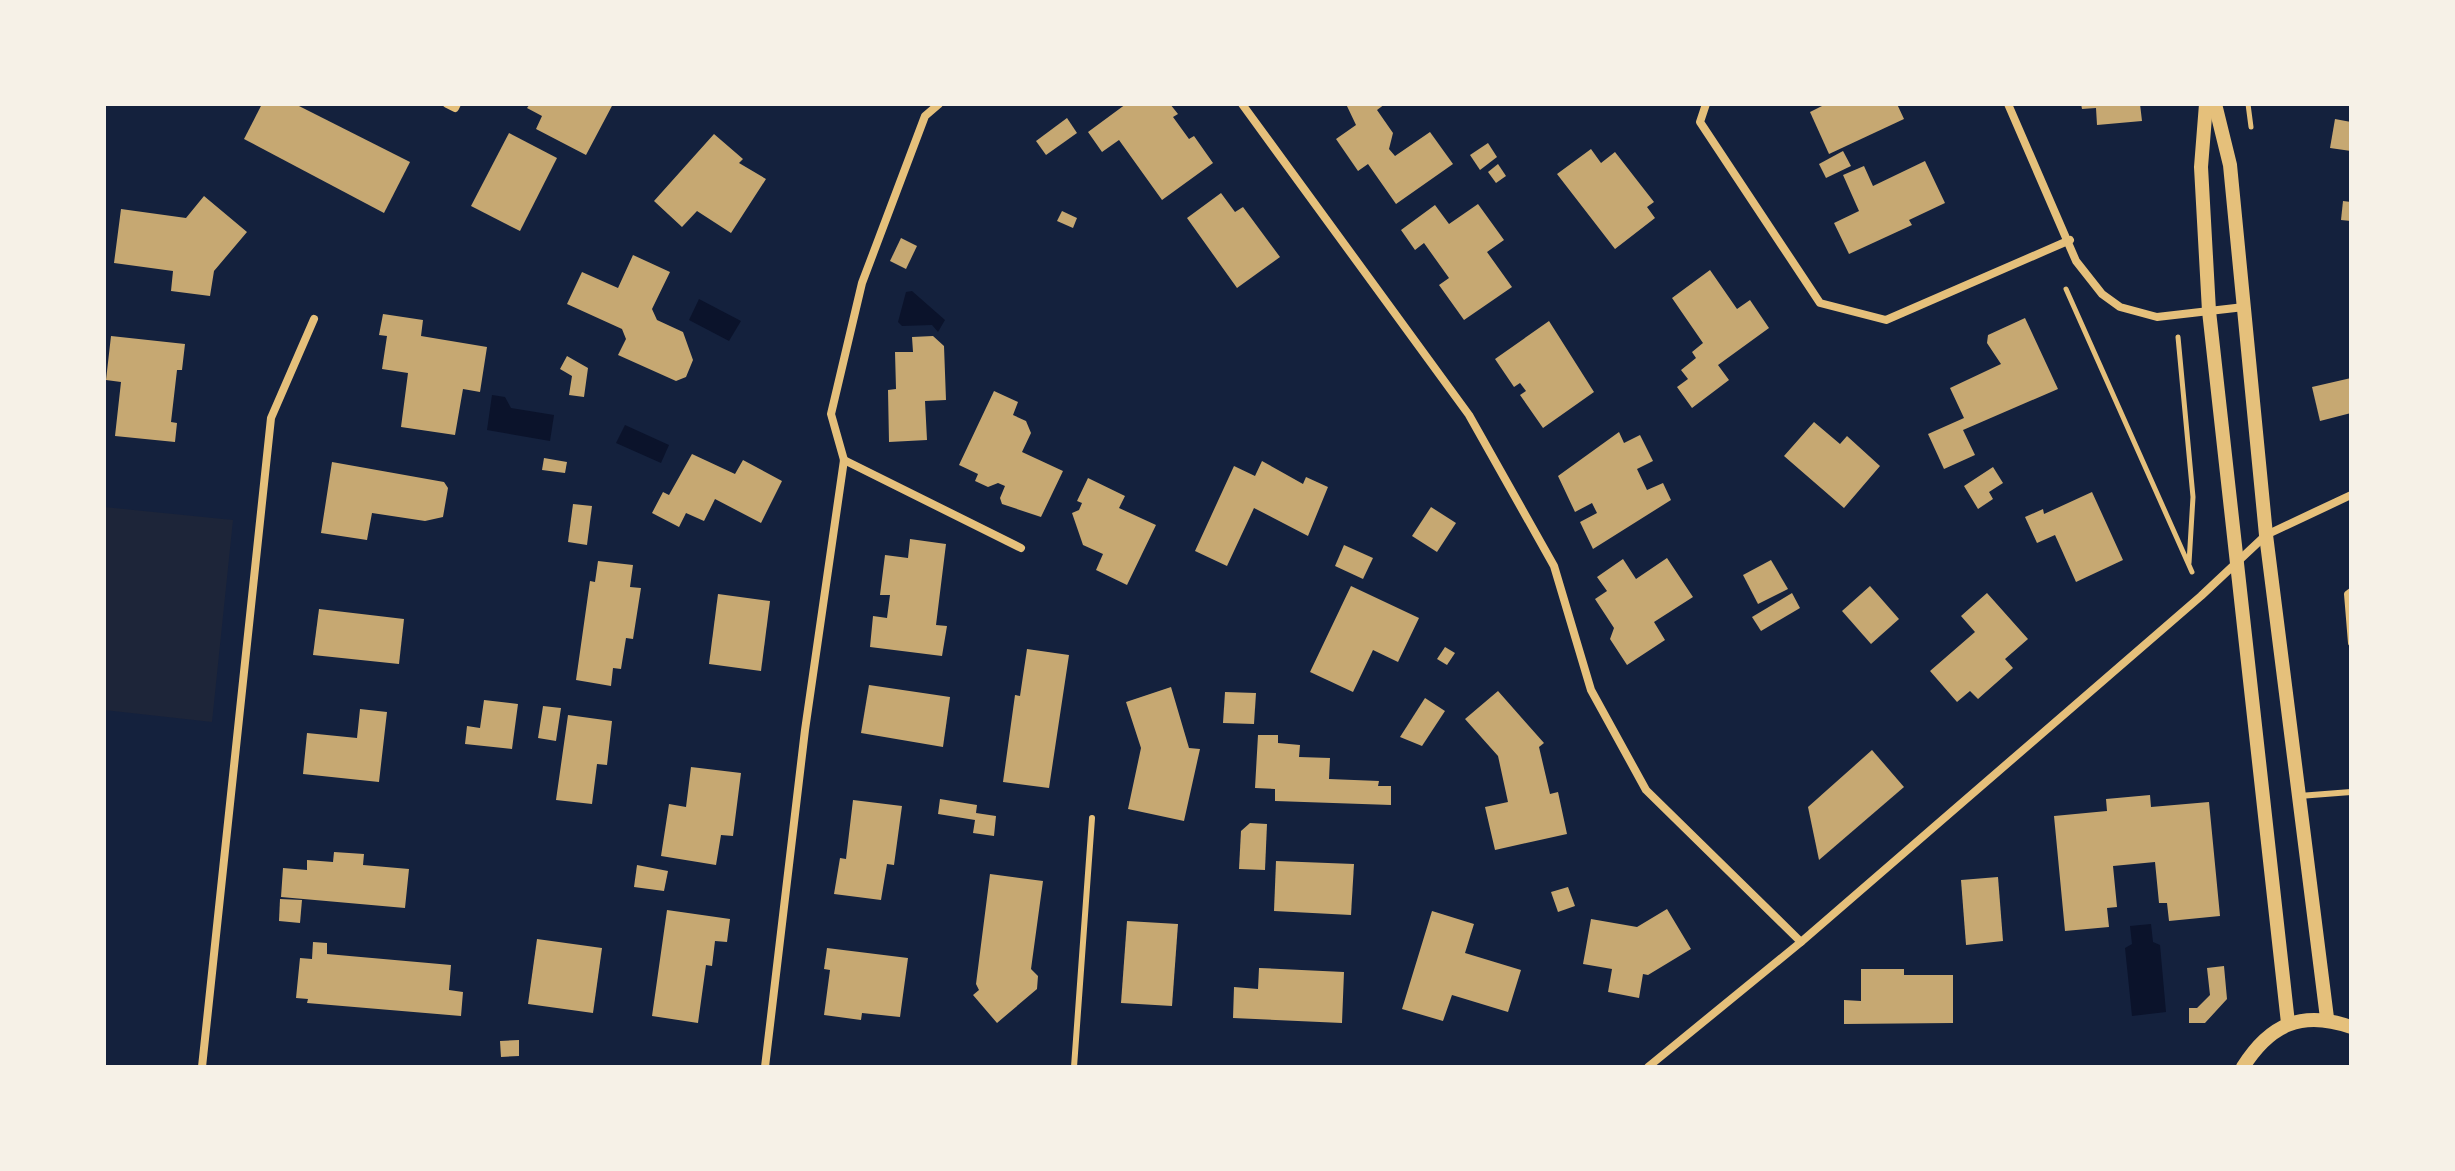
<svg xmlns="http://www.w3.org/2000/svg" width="2455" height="1171" font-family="Ubuntu,sans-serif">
<rect width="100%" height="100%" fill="#14213d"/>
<path fill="#1d2539" d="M 104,507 L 233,520 L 212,722 L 104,710 Z"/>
<g fill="#0b132b">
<path d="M 912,291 L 945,320 L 938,332 L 932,325 L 902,326 L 898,322 L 906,292 Z"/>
<path d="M 699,299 L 741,321 L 729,341 L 689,320 Z"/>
<path d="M 492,395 L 505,397 L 511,408 L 554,415 L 550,441 L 487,430 Z"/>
<path d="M 625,425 L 669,445 L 661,463 L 616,443 Z"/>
<path d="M 2151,924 L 2153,942 L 2160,945 L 2166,1012 L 2132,1016 L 2125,948 L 2132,944 L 2130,926 Z"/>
</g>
<g fill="#c6a872">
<path d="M 262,104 L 295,104 L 410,162 L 384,213 L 244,139 Z"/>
<path d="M 530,104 L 613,104 L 586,155 L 536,129 L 542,116 L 527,108 Z"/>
<path d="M 1126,104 L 1170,104 L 1178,114 L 1173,117 L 1189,139 L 1194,136 L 1213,163 L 1162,200 L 1119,140 L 1102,152 L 1088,132 Z"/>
<path d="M 1346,104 L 1385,104 L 1377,110 L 1393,133 L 1389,149 L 1395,156 L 1430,132 L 1453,164 L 1396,204 L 1368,164 L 1358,171 L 1336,139 L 1356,125 Z"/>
<path d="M 1826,104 L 1897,104 L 1904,119 L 1829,154 L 1810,112 Z"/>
<path d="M 2081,104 L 2140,104 L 2142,121 L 2097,125 L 2096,108 L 2082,109 Z"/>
<path d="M 1067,118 L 1077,133 L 1046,155 L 1036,141 Z"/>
<path d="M 2335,119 L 2351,122 L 2351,151 L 2330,148 Z"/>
<path d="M 509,133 L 557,158 L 520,231 L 471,206 Z"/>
<path d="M 714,134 L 743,159 L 739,163 L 766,179 L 731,233 L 697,211 L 682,227 L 654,201 Z"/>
<path d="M 1488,143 L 1497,157 L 1480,170 L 1470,155 Z"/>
<path d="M 1591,149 L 1601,163 L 1615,152 L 1654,202 L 1647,207 L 1655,218 L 1615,249 L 1557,174 Z"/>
<path d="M 1843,151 L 1851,166 L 1826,178 L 1819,164 Z"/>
<path d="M 1925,161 L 1945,203 L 1909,220 L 1912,225 L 1849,254 L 1834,223 L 1859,211 L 1843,175 L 1864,166 L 1873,186 Z"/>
<path d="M 1498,164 L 1506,176 L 1496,183 L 1488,172 Z"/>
<path d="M 1221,193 L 1235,212 L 1243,207 L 1280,257 L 1237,288 L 1187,218 Z"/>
<path d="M 204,196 L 247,232 L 214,271 L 210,296 L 171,291 L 173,271 L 114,263 L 121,209 L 186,218 Z"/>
<path d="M 2343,201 L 2351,202 L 2351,221 L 2341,220 Z"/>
<path d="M 1478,204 L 1504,240 L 1487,252 L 1512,287 L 1464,320 L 1439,285 L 1449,278 L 1424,243 L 1415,250 L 1401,230 L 1435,205 L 1449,224 Z"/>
<path d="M 1062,211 L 1077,218 L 1073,228 L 1057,221 Z"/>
<path d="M 901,238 L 917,246 L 906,269 L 890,261 Z"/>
<path d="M 633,255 L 670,272 L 652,309 L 657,320 L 683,332 L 693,360 L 686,377 L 676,381 L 618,355 L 626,339 L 622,329 L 567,304 L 582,272 L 618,288 Z"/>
<path d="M 1710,270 L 1737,309 L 1750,300 L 1769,328 L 1718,365 L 1729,380 L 1692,408 L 1677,387 L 1688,379 L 1681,370 L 1696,358 L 1692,352 L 1703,343 L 1672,298 Z"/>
<path d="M 383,314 L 423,320 L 421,336 L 487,347 L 480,392 L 463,389 L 455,435 L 401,427 L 408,373 L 382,369 L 387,336 L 379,335 Z"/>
<path d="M 2025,318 L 2058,389 L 1963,430 L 1975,455 L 1944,469 L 1928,434 L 1964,418 L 1950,388 L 2001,364 L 1987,343 L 1988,335 Z"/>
<path d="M 1549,321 L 1594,392 L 1543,428 L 1520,395 L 1526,391 L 1520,383 L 1514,387 L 1495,359 Z"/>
<path d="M 111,336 L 185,344 L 182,370 L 177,370 L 171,422 L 177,423 L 175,442 L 115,436 L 121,382 L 106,380 Z"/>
<path d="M 933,336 L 944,346 L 946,400 L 925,401 L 927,440 L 889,442 L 888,390 L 896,389 L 895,352 L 913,352 L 912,337 Z"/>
<path d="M 567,356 L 588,368 L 584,397 L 569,395 L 572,376 L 560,369 Z"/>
<path d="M 2351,378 L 2351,413 L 2320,421 L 2312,387 Z"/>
<path d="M 994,391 L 1018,402 L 1013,415 L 1026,421 L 1031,433 L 1022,452 L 1063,471 L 1041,517 L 1002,504 L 1000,498 L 1005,486 L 998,483 L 988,487 L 975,481 L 978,474 L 959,465 Z"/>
<path d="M 1814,422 L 1840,444 L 1847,436 L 1880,466 L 1844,508 L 1784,456 Z"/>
<path d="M 1619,432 L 1624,443 L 1640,435 L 1653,461 L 1637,469 L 1647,490 L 1663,483 L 1671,500 L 1593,549 L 1580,522 L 1597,513 L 1592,503 L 1575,512 L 1558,476 Z"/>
<path d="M 692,454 L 735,474 L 743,460 L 782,481 L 761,523 L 715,499 L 704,521 L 686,513 L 679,527 L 652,513 L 663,492 L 669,495 Z"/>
<path d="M 544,458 L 567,462 L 565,473 L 542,470 Z"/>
<path d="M 1262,461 L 1303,484 L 1306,477 L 1328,487 L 1308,536 L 1254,508 L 1227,566 L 1195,551 L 1234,466 L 1255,476 Z"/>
<path d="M 332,462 L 444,482 L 448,488 L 443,517 L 425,521 L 372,513 L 367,540 L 321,533 Z"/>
<path d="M 1993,467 L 2003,483 L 1989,492 L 1993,499 L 1978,509 L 1964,486 Z"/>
<path d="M 1088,478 L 1125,496 L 1119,508 L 1156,525 L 1127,585 L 1096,570 L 1103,554 L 1083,545 L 1072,513 L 1079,510 L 1082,503 L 1077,501 Z"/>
<path d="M 2092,492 L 2123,560 L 2076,582 L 2055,535 L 2037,543 L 2025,517 L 2043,509 L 2044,514 Z"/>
<path d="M 573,504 L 592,506 L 587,545 L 568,542 Z"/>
<path d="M 1431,507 L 1456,523 L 1437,552 L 1412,536 Z"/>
<path d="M 910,539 L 946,544 L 936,625 L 947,626 L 942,656 L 870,647 L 873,616 L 887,618 L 890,595 L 880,595 L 885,555 L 908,558 Z"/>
<path d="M 1344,545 L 1373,558 L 1363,579 L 1335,566 Z"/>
<path d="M 1667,558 L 1693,597 L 1654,622 L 1665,640 L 1627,665 L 1610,639 L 1614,628 L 1595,599 L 1607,591 L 1597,577 L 1623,559 L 1636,579 Z"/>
<path d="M 1771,560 L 1788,589 L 1758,604 L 1743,575 Z"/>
<path d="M 598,561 L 633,565 L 630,587 L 641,588 L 633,639 L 626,638 L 621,669 L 613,668 L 611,686 L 576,680 L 590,581 L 595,582 Z"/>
<path d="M 1351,586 L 1419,618 L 1398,662 L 1373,650 L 1353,692 L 1310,672 Z"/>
<path d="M 1870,586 L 1899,619 L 1871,644 L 1842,611 Z"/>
<path d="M 1792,593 L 1800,608 L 1761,631 L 1752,617 Z"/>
<path d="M 1987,593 L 2028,639 L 2005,659 L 2013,668 L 1978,699 L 1970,691 L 1957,702 L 1930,671 L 1975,632 L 1961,616 Z"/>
<path d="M 718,594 L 770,601 L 761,671 L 709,664 Z"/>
<path d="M 319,609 L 404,619 L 399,664 L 313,655 Z"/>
<path d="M 1445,647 L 1455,653 L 1447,665 L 1437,659 Z"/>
<path d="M 1027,649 L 1069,655 L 1049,788 L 1003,782 L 1015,695 L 1020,696 Z"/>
<path d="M 869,685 L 950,697 L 943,747 L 861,733 Z"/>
<path d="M 1171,687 L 1189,748 L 1200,749 L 1184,821 L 1128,809 L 1141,748 L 1126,702 Z"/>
<path d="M 1498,691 L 1544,743 L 1539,747 L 1550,794 L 1558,792 L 1567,834 L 1495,850 L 1485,807 L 1508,802 L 1498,756 L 1465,719 Z"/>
<path d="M 1225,692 L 1256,693 L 1254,724 L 1223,723 Z"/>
<path d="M 1425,698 L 1445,711 L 1422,746 L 1400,737 Z"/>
<path d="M 484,700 L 518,704 L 512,749 L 465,744 L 467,726 L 480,728 Z"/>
<path d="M 543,706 L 561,708 L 556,741 L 538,738 Z"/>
<path d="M 360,709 L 387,712 L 379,782 L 303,774 L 307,733 L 357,738 Z"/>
<path d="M 568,715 L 612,721 L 607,765 L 597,764 L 592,804 L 556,800 Z"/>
<path d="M 1258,735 L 1278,735 L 1278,743 L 1300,745 L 1299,757 L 1330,758 L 1329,779 L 1379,781 L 1378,786 L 1391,786 L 1391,805 L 1275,801 L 1275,789 L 1255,788 Z"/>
<path d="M 1872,750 L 1904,787 L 1819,860 L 1808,807 Z"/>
<path d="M 691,767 L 741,773 L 733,836 L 721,835 L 716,865 L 661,856 L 669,804 L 686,807 Z"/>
<path d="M 2150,795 L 2151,807 L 2209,802 L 2220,916 L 2169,921 L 2167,903 L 2159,903 L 2155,862 L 2113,866 L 2117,907 L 2107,908 L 2109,927 L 2065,931 L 2054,816 L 2107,811 L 2106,799 Z"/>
<path d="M 940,799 L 977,805 L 976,813 L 996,816 L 994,836 L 973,833 L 975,820 L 938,814 Z"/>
<path d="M 853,800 L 902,806 L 894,865 L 887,864 L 881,900 L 834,894 L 840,858 L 846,859 Z"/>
<path d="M 1250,823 L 1267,824 L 1265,870 L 1239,869 L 1241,831 Z"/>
<path d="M 334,852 L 364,854 L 363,865 L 409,869 L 405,908 L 281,897 L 283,868 L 307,870 L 307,860 L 333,862 Z"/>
<path d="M 1276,861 L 1354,864 L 1351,915 L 1274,911 Z"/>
<path d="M 637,865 L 668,871 L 664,891 L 634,887 Z"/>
<path d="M 990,874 L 1043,881 L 1031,969 L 1038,976 L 1037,989 L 997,1023 L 973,995 L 979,990 L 976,984 Z"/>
<path d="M 1998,877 L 2003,941 L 1966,945 L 1961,880 Z"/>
<path d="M 1568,887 L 1575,906 L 1558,912 L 1551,892 Z"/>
<path d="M 280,899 L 302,900 L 300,923 L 279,921 Z"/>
<path d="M 1667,909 L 1691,949 L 1648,975 L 1643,974 L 1639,998 L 1608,992 L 1612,969 L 1583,964 L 1591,919 L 1637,927 Z"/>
<path d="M 667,910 L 730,919 L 727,942 L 715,941 L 712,966 L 706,965 L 698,1023 L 652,1016 Z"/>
<path d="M 1432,911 L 1474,924 L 1465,953 L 1521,970 L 1508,1012 L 1452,995 L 1443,1021 L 1402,1009 Z"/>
<path d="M 1127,921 L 1178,924 L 1172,1006 L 1121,1003 Z"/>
<path d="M 537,939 L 602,948 L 593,1013 L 528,1004 Z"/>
<path d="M 313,942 L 327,943 L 327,954 L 451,965 L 449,990 L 463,992 L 461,1016 L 307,1003 L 308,999 L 296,998 L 300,958 L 312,959 Z"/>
<path d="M 827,948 L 908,958 L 900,1017 L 862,1013 L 861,1020 L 824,1015 L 830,970 L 824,969 Z"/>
<path d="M 2224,966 L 2227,999 L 2205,1023 L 2189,1023 L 2189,1008 L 2197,1008 L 2210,995 L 2207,968 Z"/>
<path d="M 1259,968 L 1344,972 L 1342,1023 L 1233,1018 L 1234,987 L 1258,989 Z"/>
<path d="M 1861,969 L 1904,969 L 1904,975 L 1953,975 L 1953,1023 L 1844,1024 L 1844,1000 L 1861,1001 Z"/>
<path d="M 519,1040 L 519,1056 L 501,1057 L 500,1041 Z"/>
</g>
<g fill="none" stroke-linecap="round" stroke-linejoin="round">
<g stroke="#e5c07b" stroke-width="5">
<path d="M 2248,104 L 2251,127"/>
<path d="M 2066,289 L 2192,572"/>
<path d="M 2178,337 L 2193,497 L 2189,563"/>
</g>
<g stroke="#e5c07b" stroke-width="6">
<path d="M 2351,591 L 2347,594 L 2351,643"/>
<path d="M 2299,796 L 2351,792"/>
<path d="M 1074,1067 L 1092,818"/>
</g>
<g stroke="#e5c07b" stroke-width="8">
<path d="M 447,104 L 455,108 L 457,104"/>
<path d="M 1242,104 L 1469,415 L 1554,566 L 1591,690 L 1646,790 L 1801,942"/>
<path d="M 1706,104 L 1700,122 L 1820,303 L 1886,320 L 2070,240"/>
<path d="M 2008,104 L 2076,261 L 2102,294 L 2120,307 L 2157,317 L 2244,307"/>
<path d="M 844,460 L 1021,548"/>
<path d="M 202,1067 L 271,418 L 314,319"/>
<path d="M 765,1067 L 805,730 L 844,460 L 831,414 L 862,283 L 925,116 L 939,104"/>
<path d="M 1648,1067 L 1801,942 L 2201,596 L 2266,535 L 2351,495"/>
</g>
<g stroke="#e5c07b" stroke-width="14">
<path d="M 2206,104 L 2201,167 L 2209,311 L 2288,1023"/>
<path d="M 2215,104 L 2230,165 L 2266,535 L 2327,1018"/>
<path d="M 2243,1067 C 2270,1024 2302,1010 2351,1027"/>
</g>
</g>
<rect width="2455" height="1171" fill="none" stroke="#f6f1e7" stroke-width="212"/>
</svg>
